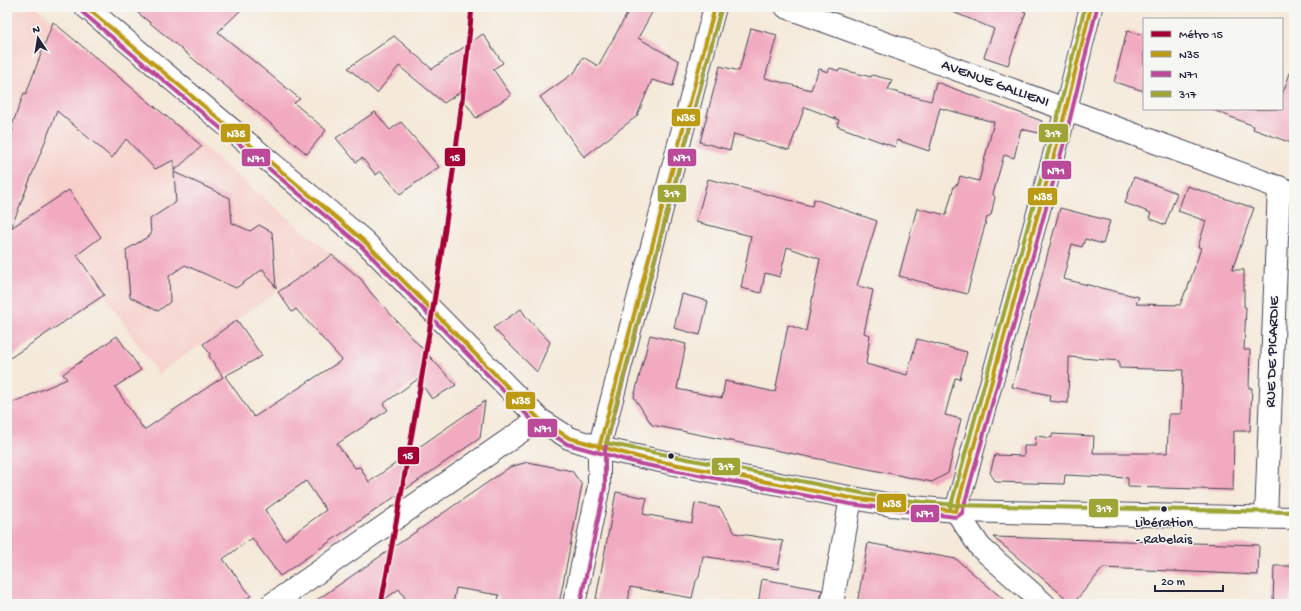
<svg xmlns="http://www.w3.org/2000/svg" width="1301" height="611" font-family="'Gochi Hand',sans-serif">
<rect width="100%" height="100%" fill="#f6f6f2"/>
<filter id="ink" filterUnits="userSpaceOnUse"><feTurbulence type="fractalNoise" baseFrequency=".025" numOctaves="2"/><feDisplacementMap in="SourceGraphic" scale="8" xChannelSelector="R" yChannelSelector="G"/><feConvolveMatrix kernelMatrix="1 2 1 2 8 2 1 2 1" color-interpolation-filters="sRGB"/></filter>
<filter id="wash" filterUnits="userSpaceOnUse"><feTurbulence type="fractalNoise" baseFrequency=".012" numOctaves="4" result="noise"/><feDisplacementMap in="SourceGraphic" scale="16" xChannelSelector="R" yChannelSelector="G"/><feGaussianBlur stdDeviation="0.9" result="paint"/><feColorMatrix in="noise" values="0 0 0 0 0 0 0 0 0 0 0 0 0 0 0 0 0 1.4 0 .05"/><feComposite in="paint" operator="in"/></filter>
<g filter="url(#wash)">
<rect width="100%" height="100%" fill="#f5e9d9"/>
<path fill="#f7d0cb" d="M 31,7 L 37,7 L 331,254 L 158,374 L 76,254 L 65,261 L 7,207 L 7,22 L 10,12 Z"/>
<g id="blocks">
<g fill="#f2aac0" fill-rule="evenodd">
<path d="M 131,7 L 244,7 L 218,32 L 300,99 L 294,103 L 326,130 L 307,154 Z"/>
<path d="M 631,7 L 655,7 L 638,38 L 679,61 L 673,86 L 652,80 L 637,116 L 584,157 L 540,97 L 575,72 L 583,57 L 598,66 Z"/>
<path d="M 941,7 L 1007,7 L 1026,12 L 1008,65 L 984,57 L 994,29 Z"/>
<path d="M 53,22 L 202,146 L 174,171 L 174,160 L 155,169 L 126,139 L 112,158 L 57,111 L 11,228 L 69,190 L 101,237 L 77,255 L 104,295 L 7,360 L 7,143 L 13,129 L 11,128 L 24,93 L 26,94 Z"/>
<path d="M 751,28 L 777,35 L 765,78 L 811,90 L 819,69 L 828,72 L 830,68 L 839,71 L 840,69 L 871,77 L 872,75 L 892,80 L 888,90 L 931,101 L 936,82 L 1042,121 L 1039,133 L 1021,129 L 1014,158 L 1004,155 L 993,194 L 995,197 L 991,215 L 987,217 L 967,294 L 899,276 L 917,208 L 946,215 L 954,186 L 958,184 L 960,176 L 979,181 L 994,122 L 940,108 L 929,151 L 897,140 L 895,147 L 837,126 L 839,120 L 805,107 L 789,150 L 734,134 L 730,150 L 700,142 L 720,66 L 739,71 Z"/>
<path d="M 1127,31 L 1144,35 L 1144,91 L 1114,82 Z"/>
<path d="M 483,34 L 503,63 L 493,69 L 511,95 L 476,118 L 459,93 L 444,103 L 399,66 L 377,93 L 348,68 L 394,36 L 432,69 Z"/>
<path d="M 1292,68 L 1294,69 L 1294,144 L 1253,129 L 1254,126 L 1213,110 L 1282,109 L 1282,95 Z"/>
<path d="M 375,112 L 390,130 L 401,122 L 439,167 L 400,194 L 381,171 L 376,175 L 362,158 L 356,162 L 336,138 Z"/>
<path d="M 174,172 L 230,198 L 232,223 L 250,231 L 259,225 L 272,232 L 276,288 L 263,269 L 236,288 L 185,265 L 169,276 L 170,302 L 158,311 L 130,297 L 126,250 L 151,235 L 150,219 L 176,202 Z"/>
<path d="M 1134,177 L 1177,193 L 1165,225 L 1149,218 L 1151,213 L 1125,203 Z"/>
<path d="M 708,179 L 812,206 L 814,199 L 877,221 L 857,286 L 873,290 L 864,333 L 870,335 L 866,364 L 907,375 L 917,339 L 967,352 L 960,379 L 955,378 L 945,415 L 961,419 L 948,473 L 932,482 L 652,425 L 634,397 L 650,335 L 686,344 L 677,389 L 722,398 L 725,381 L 775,392 L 788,325 L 806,331 L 820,259 L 787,247 L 780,277 L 765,273 L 761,293 L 741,288 L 751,236 L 696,222 Z"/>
<path d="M 1187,186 L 1254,208 L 1232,270 L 1244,270 L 1244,307 L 1246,307 L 1244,350 L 1250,350 L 1249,388 L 1252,388 L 1250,431 L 1234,431 L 1233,490 L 1128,487 L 1128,478 L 1065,475 L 1064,484 L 996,482 L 990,473 L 995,455 L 1024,456 L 1024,446 L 1035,446 L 1036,436 L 1052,438 L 1052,434 L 1094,436 L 1093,453 L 1167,453 L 1169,414 L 1181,414 L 1183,370 L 1119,368 L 1119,361 L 1069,357 L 1068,403 L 1049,401 L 1050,395 L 1012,387 L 1060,208 L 1110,221 L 1103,244 L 1085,239 L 1082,247 L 1072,244 L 1063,279 L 1139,297 L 1136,304 L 1180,305 L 1186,290 L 1187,290 L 1201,248 L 1198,247 L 1206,221 L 1178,211 Z"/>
<path d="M 332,255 L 361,279 L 371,293 L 456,385 L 432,399 L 418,379 L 383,404 L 388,410 L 337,444 L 355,468 L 360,467 L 369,482 L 485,401 L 480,438 L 280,576 L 252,538 L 223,559 L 251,596 L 239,604 L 7,604 L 7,405 L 67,379 L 63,374 L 117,336 L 141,370 L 115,387 L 144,430 L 223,377 L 209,356 L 210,354 L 203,344 L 237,320 L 262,356 L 225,376 L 254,417 L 342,360 L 296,309 L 292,312 L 278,292 ZM 306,481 L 326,510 L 285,540 L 265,510 Z"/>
<path d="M 682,294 L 708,301 L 700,335 L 674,328 Z"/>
<path d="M 521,309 L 527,318 L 550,342 L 537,372 L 493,328 Z"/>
<path d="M 528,462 L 572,471 L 582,485 L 559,604 L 498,604 L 499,595 L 456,588 L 453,604 L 409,604 L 399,589 L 378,604 L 311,604 L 510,467 Z"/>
<path d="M 616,492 L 647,498 L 643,514 L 692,523 L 695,503 L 720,508 L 735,533 L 783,541 L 778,569 L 703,556 L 699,577 L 696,581 L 692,598 L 630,587 L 628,604 L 595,604 Z"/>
<path d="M 993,537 L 1259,545 L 1258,575 L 1103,568 L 1073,604 Z"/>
<path d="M 868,543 L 956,559 L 1009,604 L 857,604 Z"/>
<path d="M 1274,566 L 1294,566 L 1294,591 L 1292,591 L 1289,604 L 1273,604 Z"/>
<path d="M 762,579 L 822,590 L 820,604 L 758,604 Z"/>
</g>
</g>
</g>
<g filter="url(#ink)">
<use href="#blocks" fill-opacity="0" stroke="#424053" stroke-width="1"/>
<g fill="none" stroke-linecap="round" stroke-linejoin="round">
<g stroke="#424053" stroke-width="24">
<g id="minor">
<path d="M 786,7 L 1294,193"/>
<path d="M 956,511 L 980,547 L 1044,604"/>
<path d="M 1266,517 L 1279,187"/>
<path d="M 272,604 L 539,419"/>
<path d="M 832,604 L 851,498"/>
</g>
</g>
<g stroke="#424053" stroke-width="24">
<path id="tertiary" d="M 574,604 L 599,486 L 599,448"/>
</g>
<g stroke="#424053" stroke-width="24">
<g id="secondary">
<path d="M 86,7 L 364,241 L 539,419 L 569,438 L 599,448 L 679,465 L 891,505 L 956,511 L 1294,518"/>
<path d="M 599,448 L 715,7"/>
<path d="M 956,511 L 1059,137 L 1091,7"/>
</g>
</g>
<use href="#minor" stroke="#fff" stroke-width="22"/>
<use href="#tertiary" stroke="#fff" stroke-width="22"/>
<use href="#secondary" stroke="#fff" stroke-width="22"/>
<g stroke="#f6f6f2" stroke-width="7">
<g id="bus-1">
<path d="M 86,7 L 364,241 L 539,419 L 569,438 L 642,458 L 851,498 L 956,511 L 1059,137 L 1091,7"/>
<path d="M 599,448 L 715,7"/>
</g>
</g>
<g stroke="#f6f6f2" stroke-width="7">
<g id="bus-2">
<path d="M 82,12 L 360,245 L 535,423 L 567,444 L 641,464 L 850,504 L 956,517 L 962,513 L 1065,139 L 1097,8"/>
<path d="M 580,604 L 605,487 L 605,449 L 721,9"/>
</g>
</g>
<g stroke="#f6f6f2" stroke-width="7">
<g id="bus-3">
<path d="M 721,9 L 606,443 L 892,499 L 956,505 L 1294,512"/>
<path d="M 950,509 L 1053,135 L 1085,7"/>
</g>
</g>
<use href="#bus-1" stroke="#bd9a13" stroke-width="4"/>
<use href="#bus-2" stroke="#bb4a9b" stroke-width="4"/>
<use href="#bus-3" stroke="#9ea536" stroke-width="4"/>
<g stroke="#f6f6f2" stroke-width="8">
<path id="metro-1" d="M 381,604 C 418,406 453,208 472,7"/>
</g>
<use href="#metro-1" stroke="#a50034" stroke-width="5"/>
</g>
</g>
<g fill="#22223b" stroke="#f6f6f2" stroke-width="1.5">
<circle cx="671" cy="456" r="3.5"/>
<circle cx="1164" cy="509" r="3.5"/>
</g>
<g text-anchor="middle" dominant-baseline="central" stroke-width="3" stroke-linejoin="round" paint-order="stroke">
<g font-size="14" fill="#22223b" stroke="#f6f6f2">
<text x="1164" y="523">Libération<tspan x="1164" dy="17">- Rabelais</tspan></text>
</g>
<g font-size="15" fill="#22223b" stroke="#f6f6f2">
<text transform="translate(995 84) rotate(20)">AVENUE GALLIENI</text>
<text transform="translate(1273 352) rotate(-88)">RUE DE PICARDIE</text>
</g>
</g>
<g stroke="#f6f6f2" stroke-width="1.5">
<rect x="671" y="108" width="30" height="19" rx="4" fill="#bd9a13"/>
<rect x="220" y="123" width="31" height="20" rx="4" fill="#bd9a13"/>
<rect x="1038" y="123" width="31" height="20" rx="4" fill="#9ea536"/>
<rect x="444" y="147" width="22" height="20" rx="4" fill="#a50034"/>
<rect x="667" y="148" width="30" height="19" rx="4" fill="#bb4a9b"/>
<rect x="241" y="148" width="30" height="19" rx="4" fill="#bb4a9b"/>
<rect x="1041" y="160" width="31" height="20" rx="4" fill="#bb4a9b"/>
<rect x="657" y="184" width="30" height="19" rx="4" fill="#9ea536"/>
<rect x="1027" y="187" width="31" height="19" rx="4" fill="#bd9a13"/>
<rect x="505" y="391" width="31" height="19" rx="4" fill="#bd9a13"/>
<rect x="527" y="418" width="31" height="20" rx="4" fill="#bb4a9b"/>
<rect x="397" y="446" width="23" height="19" rx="4" fill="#a50034"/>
<rect x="711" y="457" width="30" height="19" rx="4" fill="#9ea536"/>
<rect x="876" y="493" width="31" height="20" rx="4" fill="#bd9a13"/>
<rect x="1088" y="498" width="31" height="20" rx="4" fill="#9ea536"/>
<rect x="910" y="504" width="30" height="19" rx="4" fill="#bb4a9b"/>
</g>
<g font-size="11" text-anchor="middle" font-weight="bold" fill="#fff">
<text x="686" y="121">N35</text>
<text x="236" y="137">N35</text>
<text x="1053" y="137">317</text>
<text x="455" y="161">15</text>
<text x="682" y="161">N71</text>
<text x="256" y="162">N71</text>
<text x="1056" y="174">N71</text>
<text x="672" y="197">317</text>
<text x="1043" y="200">N35</text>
<text x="521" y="404">N35</text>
<text x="543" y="432">N71</text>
<text x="408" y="459">15</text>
<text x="726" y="470">317</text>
<text x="892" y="507">N35</text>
<text x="1104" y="512">317</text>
<text x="925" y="517">N71</text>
</g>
<rect width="1301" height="611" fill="none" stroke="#f6f6f2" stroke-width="24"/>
<rect x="1143" y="18" width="140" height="92" fill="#f6f6f2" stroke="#a1a1a9"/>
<rect x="1151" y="31" width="20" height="6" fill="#a50034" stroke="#a1a1a9"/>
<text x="1179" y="38" font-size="12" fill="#22223b">Métro 15</text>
<rect x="1151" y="51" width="20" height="6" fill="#bd9a13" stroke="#a1a1a9"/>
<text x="1179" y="58" font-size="12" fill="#22223b">N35</text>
<rect x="1151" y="71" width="20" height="6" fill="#bb4a9b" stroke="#a1a1a9"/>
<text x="1179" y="78" font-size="12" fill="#22223b">N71</text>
<rect x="1151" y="91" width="20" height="6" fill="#9ea536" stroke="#a1a1a9"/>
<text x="1179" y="98" font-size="12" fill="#22223b">317</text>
<g transform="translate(38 38) rotate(348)" stroke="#f6f6f2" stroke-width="3" paint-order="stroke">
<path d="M0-3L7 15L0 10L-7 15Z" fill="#22223b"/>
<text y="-6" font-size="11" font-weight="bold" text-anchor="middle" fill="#22223b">N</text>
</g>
<path d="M1155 585v6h68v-6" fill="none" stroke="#22223b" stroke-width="2"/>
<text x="1161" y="585" font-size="12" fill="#22223b" stroke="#f6f6f2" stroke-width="3" paint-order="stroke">20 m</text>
</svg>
